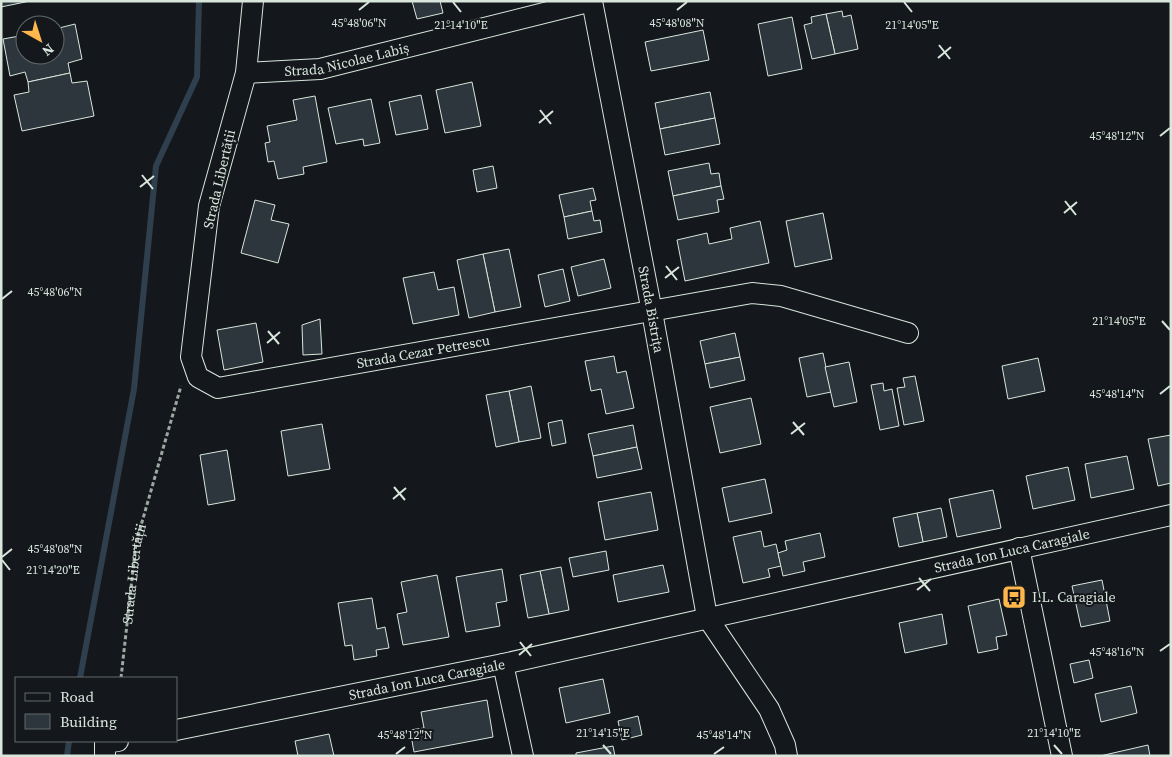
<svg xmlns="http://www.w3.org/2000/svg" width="1172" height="757" font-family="'Source Serif 4',serif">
<rect width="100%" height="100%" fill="#14181c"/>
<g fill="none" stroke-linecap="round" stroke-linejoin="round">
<g stroke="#2f3f4d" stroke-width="6">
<path d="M 80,678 L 134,389 L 156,166 L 197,77 L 199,1"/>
<path d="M 67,756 L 69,741"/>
</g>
</g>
<g fill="#2c363c" stroke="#d8e6dc">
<path d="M 1,1 L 30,1 L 1,7 Z"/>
<path d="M 412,1 L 440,1 L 443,13 L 417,19 Z"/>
<path d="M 842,11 L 843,17 L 851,15 L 858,49 L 835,54 L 826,14 Z"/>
<path d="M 826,14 L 835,54 L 812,59 L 804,25 L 812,23 L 811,17 Z"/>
<path d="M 792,17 L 802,69 L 768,76 L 758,24 Z"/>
<path d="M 75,24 L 82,59 L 68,63 L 70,73 L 28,82 L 25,72 L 10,76 L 3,39 L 25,35 L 25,55 L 55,55 L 55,29 Z"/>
<path d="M 703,30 L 709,60 L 651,71 L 645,42 Z"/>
<path d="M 70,73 L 72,83 L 87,81 L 94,116 L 22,131 L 14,95 L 29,92 L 28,82 Z"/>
<path d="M 472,82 L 481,126 L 445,133 L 436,90 Z"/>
<path d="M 710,92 L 715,118 L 660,129 L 655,103 Z"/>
<path d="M 421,95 L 428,129 L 396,135 L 389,102 Z"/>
<path d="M 315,96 L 327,162 L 303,167 L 304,174 L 278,179 L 274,161 L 268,162 L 265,143 L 270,142 L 267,126 L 297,120 L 293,100 Z"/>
<path d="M 371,99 L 380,143 L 364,146 L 363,139 L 336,144 L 328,108 Z"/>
<path d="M 715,118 L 720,144 L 665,155 L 660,129 Z"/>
<path d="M 709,163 L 711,174 L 719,173 L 721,186 L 673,196 L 668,171 Z"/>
<path d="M 493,166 L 497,188 L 477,192 L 473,170 Z"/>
<path d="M 721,186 L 724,199 L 717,200 L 719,212 L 678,220 L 673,196 Z"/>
<path d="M 593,188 L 596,200 L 590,201 L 592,211 L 564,217 L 559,195 Z"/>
<path d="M 255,200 L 275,205 L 271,220 L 289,224 L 278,263 L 241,253 Z"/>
<path d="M 592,211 L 594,221 L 600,220 L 602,232 L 568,239 L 564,217 Z"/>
<path d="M 823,213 L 832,259 L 795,267 L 786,221 Z"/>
<path d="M 760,221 L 769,263 L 685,281 L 677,240 L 707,233 L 709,244 L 732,239 L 730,228 Z"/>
<path d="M 509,249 L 521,307 L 495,312 L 483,254 Z"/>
<path d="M 483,254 L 495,312 L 469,318 L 457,260 Z"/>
<path d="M 604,259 L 611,288 L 578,296 L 571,267 Z"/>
<path d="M 563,269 L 570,301 L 545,307 L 538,275 Z"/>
<path d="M 434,272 L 438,290 L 454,287 L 459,315 L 413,324 L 403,278 Z"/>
<path d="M 320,319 L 322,354 L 303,355 L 302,325 Z"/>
<path d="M 256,323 L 263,362 L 224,370 L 217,330 Z"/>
<path d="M 735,333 L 740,357 L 705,364 L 700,341 Z"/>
<path d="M 823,353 L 831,392 L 807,397 L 799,358 Z"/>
<path d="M 614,356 L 617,373 L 626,371 L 634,408 L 606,414 L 601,389 L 591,391 L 585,361 Z"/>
<path d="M 740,357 L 745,380 L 710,388 L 705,364 Z"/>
<path d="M 1038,358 L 1045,391 L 1008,399 L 1002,366 Z"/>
<path d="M 849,362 L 857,402 L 834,407 L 825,367 Z"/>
<path d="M 915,376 L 924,421 L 904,425 L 897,388 L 905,387 L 903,378 Z"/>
<path d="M 883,383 L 884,391 L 892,389 L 899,426 L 880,430 L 871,385 Z"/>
<path d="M 531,386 L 541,438 L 519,442 L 509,391 Z"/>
<path d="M 509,391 L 519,442 L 496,447 L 486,395 Z"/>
<path d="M 751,398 L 761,444 L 720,453 L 710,407 Z"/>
<path d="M 562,420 L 566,443 L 552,446 L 548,423 Z"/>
<path d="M 322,424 L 330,469 L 288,476 L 281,431 Z"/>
<path d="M 633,425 L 637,447 L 593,456 L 588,434 Z"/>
<path d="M 1171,435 L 1171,483 L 1158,486 L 1148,439 Z"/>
<path d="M 637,447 L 642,469 L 597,478 L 593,456 Z"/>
<path d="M 227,450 L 235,500 L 208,505 L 200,455 Z"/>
<path d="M 1127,456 L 1134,489 L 1091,498 L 1085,464 Z"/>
<path d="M 1068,467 L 1075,500 L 1033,509 L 1026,476 Z"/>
<path d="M 765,479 L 772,513 L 729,522 L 722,488 Z"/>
<path d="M 993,490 L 1001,528 L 957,537 L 949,499 Z"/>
<path d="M 651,492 L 658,530 L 605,540 L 598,502 Z"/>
<path d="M 941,508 L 947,537 L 923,542 L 917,513 Z"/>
<path d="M 917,513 L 923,542 L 899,547 L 893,518 Z"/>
<path d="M 761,531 L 764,547 L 776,544 L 781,566 L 768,569 L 770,577 L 743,583 L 733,537 Z"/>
<path d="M 820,533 L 825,557 L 803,562 L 805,571 L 783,576 L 778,553 L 787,550 L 785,541 Z"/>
<path d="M 606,551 L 609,570 L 573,577 L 569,558 Z"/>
<path d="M 663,565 L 669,592 L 618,602 L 613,575 Z"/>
<path d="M 561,567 L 569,610 L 549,614 L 540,571 Z"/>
<path d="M 502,569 L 507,601 L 496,603 L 500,626 L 466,632 L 456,577 Z"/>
<path d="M 540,571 L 549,614 L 528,618 L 520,575 Z"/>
<path d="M 437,575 L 449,637 L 403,645 L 397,614 L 407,612 L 401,582 Z"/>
<path d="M 1102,580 L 1110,621 L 1081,627 L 1072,586 Z"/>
<path d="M 372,598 L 377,629 L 385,627 L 389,648 L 376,650 L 377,656 L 354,660 L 352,645 L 345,646 L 338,603 Z"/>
<path d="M 999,599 L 1007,635 L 996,637 L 998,649 L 978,653 L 968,606 Z"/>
<path d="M 942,614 L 947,644 L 905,653 L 899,623 Z"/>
<path d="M 1089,660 L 1093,678 L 1074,683 L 1070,664 Z"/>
<path d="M 603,679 L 610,713 L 566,723 L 559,688 Z"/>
<path d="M 1131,686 L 1137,713 L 1101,722 L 1095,694 Z"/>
<path d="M 487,700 L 493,737 L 414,752 L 410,730 L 424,728 L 421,712 Z"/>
<path d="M 638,716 L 642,735 L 622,740 L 618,721 Z"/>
<path d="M 329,734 L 334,756 L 298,756 L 295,741 Z"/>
<path d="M 1148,745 L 1150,756 L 1100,756 Z"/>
<path d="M 613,746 L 615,756 L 576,756 L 576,753 Z"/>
</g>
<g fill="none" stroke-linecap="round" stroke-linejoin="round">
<g stroke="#d8e6dc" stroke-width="22">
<g id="minor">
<path id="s2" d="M 253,1 L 246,73 L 209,206 L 191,357 L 198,377 L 218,388 L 752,293 L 781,296 L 908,333"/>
<path id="s3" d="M 592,1 L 652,312 L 707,617 L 769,709 L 785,745 L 787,756"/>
<path id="s4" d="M 246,73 L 320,69 L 592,1"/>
<path d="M 1019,548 L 1062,756"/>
<path d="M 503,664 L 523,756"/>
<path id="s5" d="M 176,730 L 503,664 L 1171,515"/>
<path d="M 105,756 L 105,743 L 118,741"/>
</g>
</g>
<path stroke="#9da8a2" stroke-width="3" stroke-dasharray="4 2.5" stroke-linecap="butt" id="s1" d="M 121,678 L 136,543 L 181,386"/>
<use href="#minor" stroke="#14181c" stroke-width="20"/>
</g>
<path fill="none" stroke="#d8e6dc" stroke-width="2" d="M 453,2 L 461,12M 904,2 L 912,12M 359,10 L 369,2M 677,10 L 687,2M 939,45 L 950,59M 938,58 L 951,47M 540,110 L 551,124M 539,123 L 553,111M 1160,136 L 1170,128M 142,175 L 153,189M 140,187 L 154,176M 1065,201 L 1076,215M 1064,213 L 1077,202M 666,266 L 677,280M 665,278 L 679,267M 2,299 L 12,291M 1162,321 L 1170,330M 268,331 L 279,344M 267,343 L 280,332M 1160,394 L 1170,386M 793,422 L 804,435M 791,434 L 805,423M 394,487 L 405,500M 393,499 L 406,488M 2,557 L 12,549M 2,560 L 10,570M 919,578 L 930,591M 917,590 L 931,579M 520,642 L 531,656M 1160,651 L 1170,644M 519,655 L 532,644M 603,745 L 611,754M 1054,745 L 1062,754M 396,754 L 405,747M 714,754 L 724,747"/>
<defs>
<g id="bus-square" transform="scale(1.25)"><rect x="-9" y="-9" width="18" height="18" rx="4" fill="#ffb74d" stroke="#14181c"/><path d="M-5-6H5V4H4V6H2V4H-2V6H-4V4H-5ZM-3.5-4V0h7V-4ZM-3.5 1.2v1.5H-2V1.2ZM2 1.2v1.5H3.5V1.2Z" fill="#111"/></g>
</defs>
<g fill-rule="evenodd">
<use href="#bus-square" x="1014" y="597"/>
</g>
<g text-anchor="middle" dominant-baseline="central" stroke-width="4" stroke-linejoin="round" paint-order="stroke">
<g font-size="14" fill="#d8e6dc" stroke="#14181c">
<text stroke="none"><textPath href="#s4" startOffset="102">Strada Nicolae Labiș</textPath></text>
<text transform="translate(219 179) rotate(-77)">Strada Libertății</text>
<text stroke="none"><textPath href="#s3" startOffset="314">Strada Bistrița</textPath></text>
<text stroke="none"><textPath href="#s2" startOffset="615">Strada Cezar Petrescu</textPath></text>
<text stroke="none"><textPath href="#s5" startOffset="855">Strada Ion Luca Caragiale</textPath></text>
<text stroke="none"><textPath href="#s1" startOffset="105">Strada Libertății</textPath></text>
<text stroke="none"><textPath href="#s5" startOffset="256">Strada Ion Luca Caragiale</textPath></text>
</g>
<g font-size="14" fill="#d8e6dc" stroke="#14181c" text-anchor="start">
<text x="1032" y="597">I.L. Caragiale</text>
</g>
</g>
<g font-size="12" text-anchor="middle" fill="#d8e6dc" stroke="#14181c" stroke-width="4" stroke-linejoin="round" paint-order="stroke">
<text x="359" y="27">45°48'06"N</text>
<text x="677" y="27">45°48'08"N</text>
<text x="461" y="29">21°14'10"E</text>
<text x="912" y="29">21°14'05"E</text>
<text x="1117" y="140">45°48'12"N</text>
<text x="55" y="296">45°48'06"N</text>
<text x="1119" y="325">21°14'05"E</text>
<text x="1117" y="398">45°48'14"N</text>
<text x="55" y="553">45°48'08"N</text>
<text x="53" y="574">21°14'20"E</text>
<text x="1117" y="656">45°48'16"N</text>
<text x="603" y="737">21°14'15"E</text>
<text x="1054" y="737">21°14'10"E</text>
<text x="405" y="739">45°48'12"N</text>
<text x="724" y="739">45°48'14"N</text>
</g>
<rect width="1172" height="757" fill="none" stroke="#d8e6dc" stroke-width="5"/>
<rect x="15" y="677" width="162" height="65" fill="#14181c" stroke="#626a69"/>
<rect x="25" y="693" width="25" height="8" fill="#14181c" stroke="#626a69"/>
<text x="60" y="702" font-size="15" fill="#d8e6dc">Road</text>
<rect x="25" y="714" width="25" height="15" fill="#2c363c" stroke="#626a69"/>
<text x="60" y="727" font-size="15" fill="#d8e6dc">Building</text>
<g transform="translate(40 40) rotate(141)"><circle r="24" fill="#14181c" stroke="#626a69"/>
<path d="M0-4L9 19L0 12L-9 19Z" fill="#ffb74d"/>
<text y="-8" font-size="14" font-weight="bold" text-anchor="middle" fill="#d8e6dc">N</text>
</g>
</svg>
